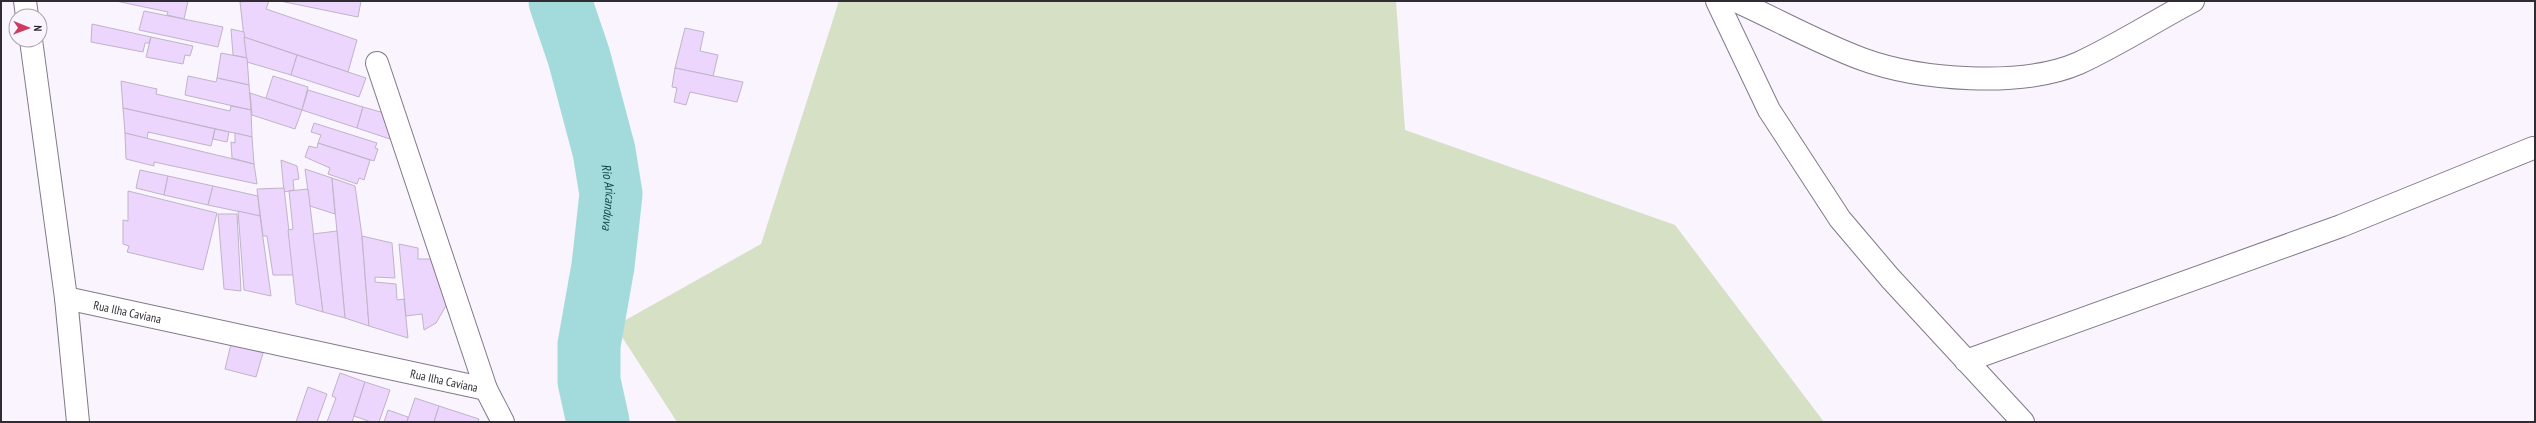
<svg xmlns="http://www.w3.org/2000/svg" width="2536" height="423" font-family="'PT Sans Narrow',sans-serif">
<rect width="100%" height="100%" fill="#f9f4fd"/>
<path fill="#d5e0c4" d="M 839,1 L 1396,1 L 1405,130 L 1675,225 L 1824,422 L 677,422 L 615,326 L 761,244 Z"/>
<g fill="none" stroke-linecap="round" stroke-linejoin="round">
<path stroke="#a3dbdd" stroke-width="63" id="s1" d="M 560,1 L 579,57 L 604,151 L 611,194 L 603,266 L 589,345 L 589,381 L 598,422"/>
</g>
<g fill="#ecd6fd" stroke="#bfb4c7">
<path d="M 116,1 L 188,1 L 184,19 L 167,15 L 168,12 Z"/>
<path d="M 248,1 L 269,1 L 266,9 L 357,40 L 348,72 L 244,37 L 240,2 Z"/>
<path d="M 280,1 L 361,1 L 358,17 Z"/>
<path d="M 144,11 L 223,27 L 218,47 L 139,30 Z"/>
<path d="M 92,24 L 151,37 L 149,43 L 145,43 L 143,52 L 91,42 Z"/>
<path d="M 685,28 L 704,32 L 700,51 L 718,55 L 713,76 L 675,68 Z"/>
<path d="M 231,29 L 244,32 L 247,58 L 233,55 Z"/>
<path d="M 151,37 L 193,46 L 190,56 L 185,55 L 183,64 L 146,57 Z"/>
<path d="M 244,37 L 297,55 L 291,75 L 247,62 Z"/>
<path d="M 221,53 L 247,58 L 249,85 L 217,78 Z"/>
<path d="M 297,55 L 366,78 L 359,97 L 291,75 Z"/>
<path d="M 675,68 L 743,82 L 737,102 L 690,92 L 686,105 L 674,102 L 677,88 L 672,87 Z"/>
<path d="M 188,76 L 216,82 L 217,78 L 249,85 L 251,110 L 185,95 Z"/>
<path d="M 273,76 L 308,87 L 302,110 L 266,98 Z"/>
<path d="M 121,81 L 157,89 L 156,94 L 230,111 L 231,106 L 251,110 L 252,137 L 123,108 Z"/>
<path d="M 308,90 L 363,107 L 357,128 L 302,110 Z"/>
<path d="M 250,93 L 302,110 L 295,129 L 252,115 Z"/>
<path d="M 363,107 L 395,116 L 390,139 L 357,128 Z"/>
<path d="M 123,108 L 215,129 L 211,146 L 148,132 L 147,139 L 125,133 Z"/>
<path d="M 314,123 L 377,143 L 375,148 L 378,149 L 374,161 L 318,143 L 321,135 L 311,132 Z"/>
<path d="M 215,129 L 229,132 L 227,142 L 213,139 Z"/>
<path d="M 125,133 L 254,164 L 257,184 L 154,162 L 154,166 L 126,159 Z"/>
<path d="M 235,133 L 252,137 L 254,164 L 232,158 L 231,142 L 235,143 Z"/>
<path d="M 318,143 L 370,160 L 364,180 L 359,178 L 357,184 L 328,174 L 330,168 L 305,157 L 309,146 L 317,148 Z"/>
<path d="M 281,160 L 297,166 L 299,179 L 293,180 L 294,190 L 284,192 Z"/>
<path d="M 305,169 L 332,178 L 335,214 L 310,206 Z"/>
<path d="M 140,170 L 168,176 L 164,195 L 136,188 Z"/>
<path d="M 168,176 L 213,186 L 208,205 L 164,195 Z"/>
<path d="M 332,178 L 355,186 L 362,236 L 369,326 L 345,318 Z"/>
<path d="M 213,186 L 258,196 L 260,216 L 208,205 Z"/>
<path d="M 284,188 L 294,275 L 273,275 L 267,236 L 263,236 L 257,189 Z"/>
<path d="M 308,189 L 323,312 L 296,304 L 288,230 L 293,229 L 289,191 Z"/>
<path d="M 128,191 L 217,213 L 203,270 L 127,252 L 129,246 L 123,244 L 123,220 L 128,221 Z"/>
<path d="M 238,211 L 260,216 L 271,296 L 244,290 Z"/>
<path d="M 218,214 L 237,214 L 241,291 L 224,289 Z"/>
<path d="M 337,231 L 345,318 L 323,312 L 313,234 Z"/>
<path d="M 362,236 L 392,243 L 395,278 L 375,277 L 375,282 L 396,284 L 397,300 L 404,299 L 408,338 L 369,326 Z"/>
<path d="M 399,244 L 418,248 L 418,259 L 435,259 L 451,297 L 436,323 L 424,330 L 422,314 L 406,316 Z"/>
<path d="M 231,344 L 263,353 L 256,377 L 225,369 Z"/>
<path d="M 340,373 L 365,382 L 352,422 L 327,422 L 336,398 L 332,396 Z"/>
<path d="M 365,382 L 390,390 L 379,422 L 371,422 L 354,416 Z"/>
<path d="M 308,387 L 327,394 L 317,422 L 296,422 Z"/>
<path d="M 415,398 L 439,406 L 434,422 L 407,422 Z"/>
<path d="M 439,406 L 479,419 L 478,422 L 434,422 Z"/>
<path d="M 388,410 L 408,417 L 407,422 L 384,422 Z"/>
</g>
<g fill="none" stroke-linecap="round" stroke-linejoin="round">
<g stroke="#83788a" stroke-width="24">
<g id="minor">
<path d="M 25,1 L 27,16"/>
<path d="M 1717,1 L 1769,110 L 1840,219 L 1890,278 L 2023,422"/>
<path d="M 1736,1 C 1778,20 1819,43 1862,59 C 1919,80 2022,88 2079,63 C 2118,45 2155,21 2193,1"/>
<path d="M 31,40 L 66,298 L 78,422"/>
<path d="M 377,63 L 486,389 L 503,422"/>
<path id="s2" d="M 66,298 L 486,389"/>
<path d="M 1966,361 L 2341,226 L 2533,148"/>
</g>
</g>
<use href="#minor" stroke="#fff" stroke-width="22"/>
</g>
<g text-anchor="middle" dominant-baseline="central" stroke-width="3" stroke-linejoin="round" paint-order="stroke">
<g font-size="12" fill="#302c34" stroke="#f9f4fd">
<text stroke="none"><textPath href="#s2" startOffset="63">Rua Ilha Caviana</textPath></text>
<text stroke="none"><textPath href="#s2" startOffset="387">Rua Ilha Caviana</textPath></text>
</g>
<g font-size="13" font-style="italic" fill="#15474a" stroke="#f9f4fd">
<text stroke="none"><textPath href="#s1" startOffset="203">Rio Aricanduva</textPath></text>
</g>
</g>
<rect width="2536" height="423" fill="none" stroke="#302c34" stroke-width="4"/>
<g transform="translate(28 28) rotate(91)"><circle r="19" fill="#f9f4fd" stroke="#a9a4ad"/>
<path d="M0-3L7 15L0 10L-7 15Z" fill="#cb3c60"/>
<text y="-6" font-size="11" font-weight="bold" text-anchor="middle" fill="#302c34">N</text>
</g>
</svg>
